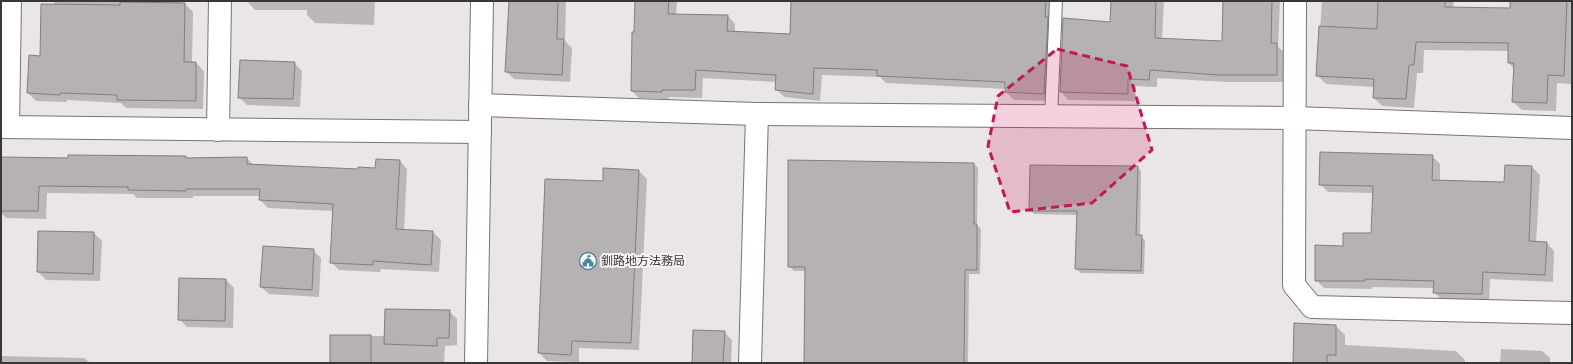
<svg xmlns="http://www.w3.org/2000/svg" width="1573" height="364" font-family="'Fira Sans','Noto Sans JP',sans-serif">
<rect width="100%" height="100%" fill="#eae6e5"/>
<g fill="#0003">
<path d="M 55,1 L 182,1 L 182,4 L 185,4 L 193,12 L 192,63 L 196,63 L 204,71 L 203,109 L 126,108 L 121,103 L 67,100 L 67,102 L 36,101 L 28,93 L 41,57 Z"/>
<path d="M 247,1 L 375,1 L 374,25 L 315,23 L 307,15 L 307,10 L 255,10 Z"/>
<path d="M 509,1 L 566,1 L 565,41 L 572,48 L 570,82 L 514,79 L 506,71 Z"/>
<path d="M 636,1 L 677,1 L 676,15 L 728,16 L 735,24 L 735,32 L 791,35 L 792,1 L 1053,1 L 1052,101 L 1014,100 L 1006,92 L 1006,89 L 886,83 L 880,77 L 822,75 L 820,101 L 784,97 L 776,89 L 777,82 L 703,78 L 702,98 L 669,97 L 669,99 L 639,98 L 632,91 Z"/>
<path d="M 1112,1 L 1164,1 L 1162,39 L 1223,42 L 1224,1 L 1280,1 L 1278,47 L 1284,52 L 1284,82 L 1227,82 L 1157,78 L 1157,87 L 1136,86 L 1135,101 L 1068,100 L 1061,92 L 1111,23 Z"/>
<path d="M 1322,1 L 1454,1 L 1453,8 L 1511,9 L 1511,1 L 1572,1 L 1572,84 L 1557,83 L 1556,111 L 1522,110 L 1513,102 L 1514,69 L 1509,63 L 1509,51 L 1424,50 L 1423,73 L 1417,73 L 1414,108 L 1382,106 L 1374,98 L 1374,87 L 1326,84 L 1317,75 Z"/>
<path d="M 294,63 L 302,71 L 300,107 L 247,105 L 239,97 Z"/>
<path d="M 1432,156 L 1440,164 L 1440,181 L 1505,183 L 1506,166 L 1532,167 L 1540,175 L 1536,243 L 1547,243 L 1554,251 L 1553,282 L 1490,279 L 1489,302 L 1442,300 L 1434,292 L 1434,288 L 1372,287 L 1372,289 L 1324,288 L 1316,280 L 1344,247 L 1372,234 L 1374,193 L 1328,192 L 1320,184 Z"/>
<path d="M 186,157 L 187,159 L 247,158 L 254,166 L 359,170 L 376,169 L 400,161 L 407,169 L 404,230 L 433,232 L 441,240 L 439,272 L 381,269 L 380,272 L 339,270 L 331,262 L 334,211 L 268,208 L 260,200 L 260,196 L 193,196 L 193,198 L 137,198 L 133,194 L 47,193 L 46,219 L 6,218 L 1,213 L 1,158 L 69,159 Z"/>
<path d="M 974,164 L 978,168 L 977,225 L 981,229 L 980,274 L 969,274 L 968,363 L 805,363 L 806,271 L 794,271 L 789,266 Z"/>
<path d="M 1137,167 L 1141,171 L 1140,236 L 1145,240 L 1144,274 L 1081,273 L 1076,269 L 1078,215 L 1034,214 L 1030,210 Z"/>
<path d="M 639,171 L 647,179 L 639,350 L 579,348 L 579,362 L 547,361 L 539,353 L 546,180 L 604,182 Z"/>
<path d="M 94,233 L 102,241 L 100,281 L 46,280 L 38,272 Z"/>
<path d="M 313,250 L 321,258 L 319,297 L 269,294 L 261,287 Z"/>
<path d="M 226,280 L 234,288 L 233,328 L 187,327 L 179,319 Z"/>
<path d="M 449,311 L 457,319 L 457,345 L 445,346 L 444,363 L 331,363 L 331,336 L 385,336 Z"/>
<path d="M 1336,326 L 1345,335 L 1345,345 L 1456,351 L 1465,360 L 1465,363 L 1294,363 Z"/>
<path d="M 724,332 L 732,340 L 731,363 L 693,363 Z"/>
<path d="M 1501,349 L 1542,351 L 1550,358 L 1550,363 L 1500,363 Z"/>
<path d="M 1,356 L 84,358 L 90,363 L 1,363 Z"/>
</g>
<g fill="#b6b2b1" stroke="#827e7d">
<path d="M 509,1 L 558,1 L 557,39 L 564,39 L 562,75 L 505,72 Z"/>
<path d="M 635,1 L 669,1 L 668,14 L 728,15 L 727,31 L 790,34 L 791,1 L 1046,1 L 1045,17 L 1048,17 L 1044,94 L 1005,92 L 1005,82 L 877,76 L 877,70 L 814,68 L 813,94 L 775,90 L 776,75 L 696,70 L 695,90 L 662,90 L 662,92 L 631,91 L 632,32 L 634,32 Z"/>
<path d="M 1111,1 L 1156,1 L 1155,38 L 1222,41 L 1223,1 L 1272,1 L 1271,43 L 1277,43 L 1277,75 L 1218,75 L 1150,70 L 1149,80 L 1128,79 L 1128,94 L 1060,92 L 1063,18 L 1110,22 Z"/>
<path d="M 1378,1 L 1445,1 L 1445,7 L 1510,8 L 1510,1 L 1567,1 L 1564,76 L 1548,75 L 1547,103 L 1512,102 L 1514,63 L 1508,63 L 1508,43 L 1416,42 L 1414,65 L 1409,65 L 1406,99 L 1373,98 L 1374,79 L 1316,76 L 1319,26 L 1377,29 Z"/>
<path d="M 120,2 L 185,3 L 184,62 L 196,62 L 196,101 L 117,100 L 117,95 L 60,93 L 60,95 L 27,93 L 29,55 L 40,56 L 41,4 L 120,5 Z"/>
<path d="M 240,60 L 295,62 L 293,99 L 238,98 Z"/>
<path d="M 1320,152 L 1433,155 L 1432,180 L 1504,182 L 1505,165 L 1532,166 L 1529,241 L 1547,242 L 1545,275 L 1483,272 L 1482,294 L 1433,293 L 1434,281 L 1365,279 L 1365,281 L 1315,281 L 1315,245 L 1343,246 L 1343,233 L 1371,233 L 1373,186 L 1319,185 Z"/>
<path d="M 68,155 L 186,156 L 186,158 L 247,157 L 247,164 L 358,169 L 358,167 L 375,168 L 376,159 L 400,160 L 396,229 L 433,231 L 431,265 L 373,261 L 373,265 L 330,263 L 333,204 L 259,200 L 260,189 L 186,189 L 186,191 L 128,190 L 128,187 L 39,186 L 38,211 L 1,211 L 1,157 L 68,158 Z"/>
<path d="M 788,160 L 974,163 L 974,224 L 977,224 L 977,270 L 965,270 L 964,363 L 804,363 L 805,267 L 788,267 Z"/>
<path d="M 1030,165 L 1138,166 L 1136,235 L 1142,235 L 1141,271 L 1075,269 L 1077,211 L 1029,211 Z"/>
<path d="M 603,168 L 639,170 L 631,343 L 572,341 L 571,355 L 538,353 L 545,179 L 603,181 Z"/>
<path d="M 38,231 L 94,232 L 93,274 L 37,272 Z"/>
<path d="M 263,246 L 314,249 L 312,290 L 260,287 Z"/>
<path d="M 179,278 L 226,279 L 225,321 L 178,320 Z"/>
<path d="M 385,309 L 450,310 L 449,338 L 437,338 L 437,346 L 384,344 Z"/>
<path d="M 1294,323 L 1336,325 L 1336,355 L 1327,355 L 1327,363 L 1293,363 Z"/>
<path d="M 693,330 L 725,331 L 723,363 L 692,363 Z"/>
<rect x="330" y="335" width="41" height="28"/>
</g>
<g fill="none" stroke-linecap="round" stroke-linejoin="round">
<g stroke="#787473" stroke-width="14">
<path id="lane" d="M 1051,117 L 1056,1"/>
</g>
<g stroke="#787473" stroke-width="24">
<g id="street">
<path d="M 1295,1 L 1294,285 L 1312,307 L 1572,313"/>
<path d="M 480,105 L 757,114 L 1294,118 L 1572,128"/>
<path d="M 1,127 L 480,132"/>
<path d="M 8,127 L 10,1"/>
<path d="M 218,130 L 220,1"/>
<path d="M 750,363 L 757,114"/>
</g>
</g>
<g stroke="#787473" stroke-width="24">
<path id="secondary" d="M 476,363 L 482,1"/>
</g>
<use href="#lane" stroke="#fff" stroke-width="12"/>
<use href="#street" stroke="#fff" stroke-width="22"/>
<use href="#secondary" stroke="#fff" stroke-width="22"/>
</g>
<path fill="#c2185b" fill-opacity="0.2" stroke="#c2185b" stroke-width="3" stroke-dasharray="8 5" stroke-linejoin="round" d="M 1057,49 L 1127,66 L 1152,150 L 1092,203 L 1010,212 L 988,146 L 998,96 Z"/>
<defs>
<g id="civic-ring" transform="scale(0.9)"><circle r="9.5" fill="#f8f3f2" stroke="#458799" stroke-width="1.5"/><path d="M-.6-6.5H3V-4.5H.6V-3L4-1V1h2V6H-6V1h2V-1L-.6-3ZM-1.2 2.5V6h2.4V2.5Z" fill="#458799"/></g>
</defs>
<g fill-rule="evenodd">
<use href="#civic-ring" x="588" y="261"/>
</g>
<g text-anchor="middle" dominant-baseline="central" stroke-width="4" stroke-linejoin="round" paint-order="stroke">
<g font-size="12" fill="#383736" stroke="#f8f3f2" text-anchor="start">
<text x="601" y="261">釧路地方法務局</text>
</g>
</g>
<rect width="1573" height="364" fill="none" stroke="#383736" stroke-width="4"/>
</svg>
